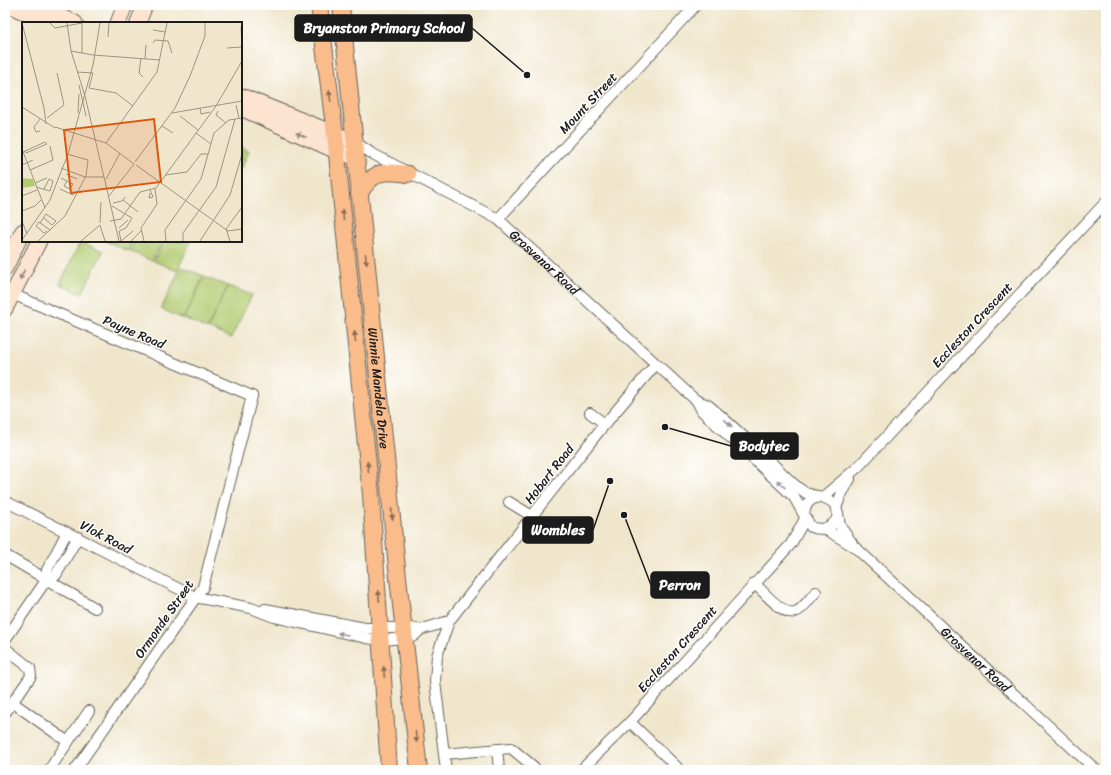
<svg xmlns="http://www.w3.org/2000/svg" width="1111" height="775" font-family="Sriracha,sans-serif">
<rect width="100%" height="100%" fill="#fff"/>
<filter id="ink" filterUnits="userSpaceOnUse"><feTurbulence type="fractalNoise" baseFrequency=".025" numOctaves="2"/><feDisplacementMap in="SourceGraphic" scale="8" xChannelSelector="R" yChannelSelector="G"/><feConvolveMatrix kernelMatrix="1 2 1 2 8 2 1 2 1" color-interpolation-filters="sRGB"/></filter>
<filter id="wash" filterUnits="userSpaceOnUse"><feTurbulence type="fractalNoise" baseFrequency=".012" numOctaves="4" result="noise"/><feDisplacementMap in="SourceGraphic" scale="16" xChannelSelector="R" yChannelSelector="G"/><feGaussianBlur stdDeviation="0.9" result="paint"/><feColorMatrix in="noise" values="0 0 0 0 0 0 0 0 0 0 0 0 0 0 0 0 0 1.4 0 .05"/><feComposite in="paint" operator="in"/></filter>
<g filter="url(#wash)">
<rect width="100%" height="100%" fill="#f0e6cc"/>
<g fill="#b2cb70" stroke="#677446">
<path d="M 241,147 L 249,151 L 241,169 Z"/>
<path d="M 106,241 L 132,241 L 128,251 Z"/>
<path d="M 134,241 L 162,241 L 152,261 L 130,251 Z"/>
<path d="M 164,241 L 191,241 L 177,271 L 154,261 Z"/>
<path d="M 80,242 L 103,251 L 82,294 L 60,284 Z"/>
<path d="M 181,267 L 204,276 L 183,319 L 161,309 Z"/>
<path d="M 204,277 L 228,286 L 207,329 L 184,318 Z"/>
<path d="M 228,286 L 252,295 L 231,338 L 208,328 Z"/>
</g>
</g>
<g filter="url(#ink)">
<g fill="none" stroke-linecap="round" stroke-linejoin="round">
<g stroke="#66635a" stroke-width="12">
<g id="street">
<path id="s1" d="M 355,142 L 371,153 L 498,219 L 690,395 L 697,401 L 702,411 L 794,497 L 804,515"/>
<path d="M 498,219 L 696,5"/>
<path d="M 5,291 L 252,396 L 203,587 L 75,770"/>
<path d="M 697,401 L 708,405 C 731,424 752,445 774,465 C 783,474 793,485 804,492 C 813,497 827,495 834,504 C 846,520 826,534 811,527 L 804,515 C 805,505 809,499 819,497"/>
<path d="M 590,413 L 605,424"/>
<path d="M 823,497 L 858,467 L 1106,202"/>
<path d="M 5,501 L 195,597 L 251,608 L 274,617 L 366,638 L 382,640 L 405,638 L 414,636 L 420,630"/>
<path d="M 509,502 L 532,516"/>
<path d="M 836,508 L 841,495 L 850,479"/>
<path d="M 838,513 L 840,526 L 852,543"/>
<path id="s2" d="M 825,529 L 856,548 L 1096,770"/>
<path d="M 5,555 L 95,608"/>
<path d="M 47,579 L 47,570 L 67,532"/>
<path d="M 754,583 C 763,591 783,616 795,612 C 803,610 810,597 816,592"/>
<path d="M 265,609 L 365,628 L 411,628 L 420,630 L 449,621"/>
<path d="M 5,640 L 47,579 L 56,575 L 78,537"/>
<path d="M 5,648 L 30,668 L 31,676 L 5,713"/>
<path d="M 12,702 L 68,742"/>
<path d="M 630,722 L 677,767"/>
<path d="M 497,749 L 499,770"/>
<path d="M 444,754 L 511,748 L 534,767"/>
<path d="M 49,770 L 89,711"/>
<path d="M 446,770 L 435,681 L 437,656 L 449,621 L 600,430 L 656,364"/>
<path d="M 581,770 L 630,722 L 791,544 L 805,519"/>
</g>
</g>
<g stroke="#66635a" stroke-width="17">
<g id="secondary">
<path d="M 8,5 L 49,23"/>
<path d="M 35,5 L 75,23"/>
<path d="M 118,23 L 125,5"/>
<path d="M 138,23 L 145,5"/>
<path d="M 241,96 L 355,142"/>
<path d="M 241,108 L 336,151 L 357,158"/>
<path d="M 5,268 L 23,231"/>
<path d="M 5,309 L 39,241"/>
</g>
</g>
<g stroke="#66635a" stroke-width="18">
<g id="primary">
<path d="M 319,5 L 335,135 L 371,495 L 389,770"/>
<path id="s3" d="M 341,5 L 397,568 L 419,770"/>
<path d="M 359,194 C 373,171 383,170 408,174"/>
</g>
</g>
<use href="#street" stroke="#fff" stroke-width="10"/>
<use href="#secondary" stroke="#fde4d1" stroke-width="15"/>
<use href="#primary" stroke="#fabc8b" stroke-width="16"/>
</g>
<defs><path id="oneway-solid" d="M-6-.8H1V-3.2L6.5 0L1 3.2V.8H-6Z"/></defs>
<g fill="#8b6c54">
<use href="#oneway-solid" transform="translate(330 96) rotate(-97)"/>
<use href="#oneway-solid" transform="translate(343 215) rotate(-96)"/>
<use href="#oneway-solid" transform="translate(366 259) rotate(84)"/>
<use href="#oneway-solid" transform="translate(355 337) rotate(-96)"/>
<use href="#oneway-solid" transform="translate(368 467) rotate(-96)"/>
<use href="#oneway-solid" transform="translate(392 514) rotate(84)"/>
<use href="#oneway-solid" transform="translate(379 596) rotate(-94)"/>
<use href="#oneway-solid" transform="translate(384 672) rotate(-93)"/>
<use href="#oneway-solid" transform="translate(416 737) rotate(84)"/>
</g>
<g fill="#988a80">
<use href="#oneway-solid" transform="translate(301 135) rotate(-156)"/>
<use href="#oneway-solid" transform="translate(22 275) rotate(116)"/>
</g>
<g fill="#999">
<use href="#oneway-solid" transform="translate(728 423) rotate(43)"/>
<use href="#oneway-solid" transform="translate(781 484) rotate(-137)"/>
<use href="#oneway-solid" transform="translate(343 634) rotate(-168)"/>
</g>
</g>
<g text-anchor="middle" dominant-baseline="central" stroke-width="3" stroke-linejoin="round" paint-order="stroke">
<g font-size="13" fill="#1c1c1c" stroke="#fff">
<text transform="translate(588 103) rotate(-47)">Mount Street</text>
<text stroke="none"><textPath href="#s1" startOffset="226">Grosvenor Road</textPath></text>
<text transform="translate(972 325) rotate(-47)">Eccleston Crescent</text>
<text transform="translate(134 332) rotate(23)">Payne Road</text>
<text stroke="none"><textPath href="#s3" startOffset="385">Winnie Mandela Drive</textPath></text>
<text transform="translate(549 474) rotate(-52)">Hobart Road</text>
<text transform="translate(106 537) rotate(28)">Vlok Road</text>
<text transform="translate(164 619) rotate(-55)">Ormonde Street</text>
<text transform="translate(677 649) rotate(-48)">Eccleston Crescent</text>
<text stroke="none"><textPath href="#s2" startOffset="200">Grosvenor Road</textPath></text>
</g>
</g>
<g transform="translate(22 22)">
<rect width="220" height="220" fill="#f0e6cc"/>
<path d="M 0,156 L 11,157 L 13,164 L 0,166 Z" fill="#b2cb70"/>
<path fill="none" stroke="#9b9586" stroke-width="1" d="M 0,1 L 22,86 L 24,102M 28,1 L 33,6 L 60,1M 45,1 L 49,29 L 63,74 L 97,219M 60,1 L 60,31M 219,5 L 220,23M 131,8 L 143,10M 86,15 L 87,1M 131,21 L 133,18 L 146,19 L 150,31M 205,26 L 220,25M 49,29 L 71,33M 71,33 L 138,38M 119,36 L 117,51 L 121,55M 123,37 L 124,23M 55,50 L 71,51 L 67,66 L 94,71 L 111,84M 57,63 L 64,94M 214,83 L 217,96M 0,85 L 33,106M 178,86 L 179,92 L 188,90M 196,89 L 194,93 L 204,101M 56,91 L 57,72M 150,91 L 220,79M 158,94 L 176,108M 25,96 L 42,83 L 35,51M 140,104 L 151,111M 33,105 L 84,121 L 112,142M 18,109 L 14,110 L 12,105 L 18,97M 174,111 L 189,122M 84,121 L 135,50 L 145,1M 0,127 L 23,186M 1,130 L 23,120 L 25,122 L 4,131 L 3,129M 113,140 L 153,86 L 168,54 L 183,14 L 183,1M 0,143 L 11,138M 114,143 L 206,209 L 220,207M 39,146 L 63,155 L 82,155M 8,148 L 31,138 L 28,124M 44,152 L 55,157M 143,153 L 165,150 L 179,132 L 186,132M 39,156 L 45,159 L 48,161 L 51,162 L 48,167 L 42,164 L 45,159M 84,157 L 98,131M 13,161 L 25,156M 14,165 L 28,169 L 31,159 L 27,157 L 22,167M 38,167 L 51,173 L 53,171M 128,168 L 131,175 L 127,176 L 128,171M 0,174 L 15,168M 87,174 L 112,142M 101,178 L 116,190M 91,181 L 100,179 L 103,175M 90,184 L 110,196 L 104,206 L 97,209 L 99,219M 0,189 L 13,184 L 19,178M 0,199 L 5,212M 88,199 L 99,197 L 118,170 L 134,166 L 194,84 L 220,39M 18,201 L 24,192 L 34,199 L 30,203 L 22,196M 78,201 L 79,180M 78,203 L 83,219M 97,206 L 106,198M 204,207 L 220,185M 204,207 L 208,219M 25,209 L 22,211 L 14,204 L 17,200 L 28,208M 0,218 L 28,178 L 46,132 L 71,43 L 78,1M 16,219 L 43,194 L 64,154 L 66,138 L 45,132M 59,219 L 78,203M 99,219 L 111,209M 109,219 L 119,209M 122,219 L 119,206 L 135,182 L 133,167M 144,219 L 143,208 L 179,157 L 192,111 L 207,98 L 220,96M 161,219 L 161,211 L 194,165 L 213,97M 178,219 L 208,173 L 220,132"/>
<path fill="#de560d" fill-opacity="0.15" stroke="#de560d" stroke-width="2" d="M 132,97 L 139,160 L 49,171 L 42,108 Z"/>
<rect width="220" height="220" fill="none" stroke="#1c1c1c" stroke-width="2"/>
</g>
<path fill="none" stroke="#1c1c1c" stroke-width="1.5" d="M527 75L472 28M665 427L731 446M610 481L593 530M624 515L651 585"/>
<g fill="#1c1c1c" stroke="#fff" stroke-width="1.5">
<circle cx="527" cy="75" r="4"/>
<circle cx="665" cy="427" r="4"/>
<circle cx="610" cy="481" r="4"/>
<circle cx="624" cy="515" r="4"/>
</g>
<g fill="#1c1c1c" stroke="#1c1c1c" stroke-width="1.5">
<rect x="295" y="15" width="177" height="26" rx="4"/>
<rect x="731" y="433" width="67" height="26" rx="4"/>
<rect x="523" y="517" width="70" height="26" rx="4"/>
<rect x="651" y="572" width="58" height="26" rx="4"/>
</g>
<g font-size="14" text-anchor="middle" font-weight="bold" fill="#fff">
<text x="384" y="33">Bryanston Primary School</text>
<text x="764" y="451">Bodytec</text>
<text x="558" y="535">Wombles</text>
<text x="680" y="590">Perron</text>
</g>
<rect width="1111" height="775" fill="none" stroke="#fff" stroke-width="20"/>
</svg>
